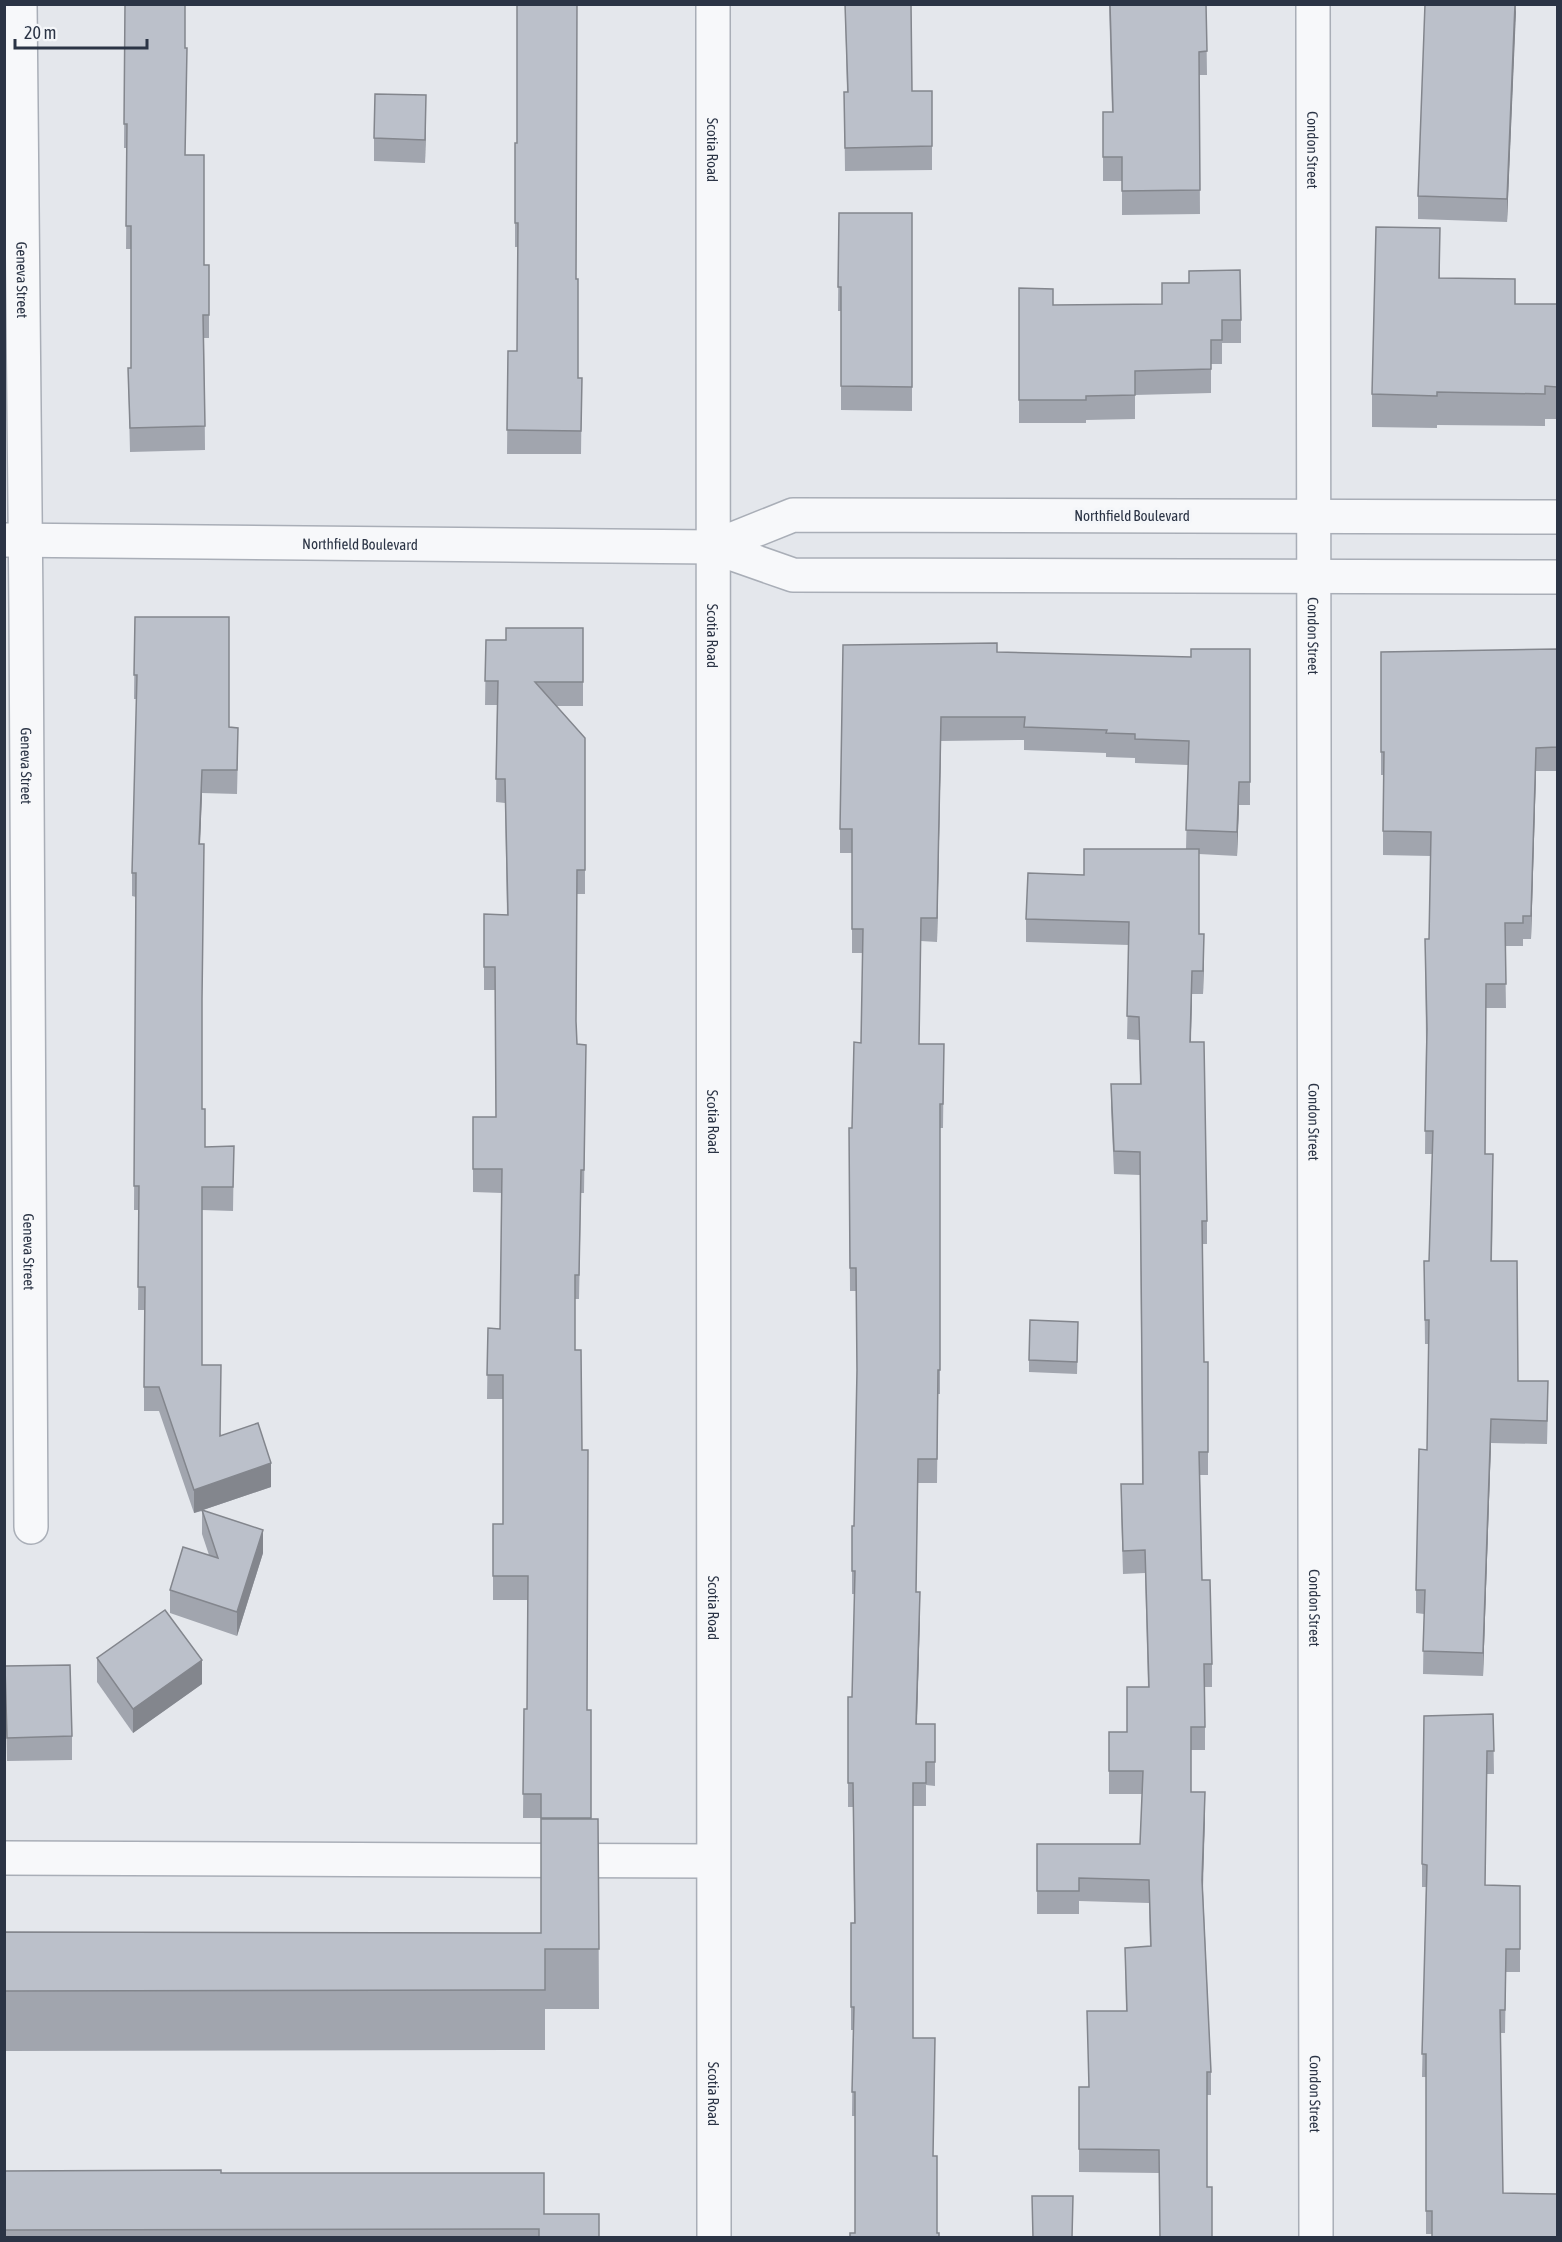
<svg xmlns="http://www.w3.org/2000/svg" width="1562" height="2242" font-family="'Asap Condensed',sans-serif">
<rect width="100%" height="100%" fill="#e4e7ec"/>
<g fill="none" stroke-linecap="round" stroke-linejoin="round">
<g stroke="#a9aeb7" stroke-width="36">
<g id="minor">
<path id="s1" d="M 20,4 L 26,609 L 31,1527"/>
<path id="s2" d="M 713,4 L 714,2238"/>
<path id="s3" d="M 1313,4 L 1316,2238"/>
<path d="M 1558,517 L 793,515 L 713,547 L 793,575 L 1558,577"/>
<path id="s4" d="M 4,540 L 713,547"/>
<path d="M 4,1858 L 713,1861"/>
</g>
</g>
<use href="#minor" stroke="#f7f8fa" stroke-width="33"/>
</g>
<g fill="#a1a5ae">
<path d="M 125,4 L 185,48 L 187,72 L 185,155 L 204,265 L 209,265 L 209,338 L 204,338 L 205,450 L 130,452 L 128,368 L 131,368 L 131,249 L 126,249 L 127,148 L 124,148 Z"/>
<path d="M 845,4 L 911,4 L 912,91 L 932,91 L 932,170 L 845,171 L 844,92 L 847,92 Z"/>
<path d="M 1109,4 L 1206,4 L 1207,75 L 1199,75 L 1200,214 L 1122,215 L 1122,181 L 1103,181 L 1103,112 L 1112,112 Z"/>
<path d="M 1516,4 L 1507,222 L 1418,219 L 1418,196 Z"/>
<path d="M 426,119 L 425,163 L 374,161 L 374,138 Z"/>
<path d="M 515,143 L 517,143 L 576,279 L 578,378 L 582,378 L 581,454 L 507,454 L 508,351 L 517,351 L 518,247 L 515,247 Z"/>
<path d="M 839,213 L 912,213 L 912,411 L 841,410 L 841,311 L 838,311 Z"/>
<path d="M 1440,228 L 1440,278 L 1515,304 L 1557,304 L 1557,419 L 1545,419 L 1545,426 L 1437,425 L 1437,428 L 1372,427 L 1372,394 Z"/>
<path d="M 1019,288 L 1053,305 L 1241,320 L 1241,343 L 1222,343 L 1222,364 L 1211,364 L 1211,393 L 1135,395 L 1135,419 L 1086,420 L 1086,423 L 1019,423 Z"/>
<path d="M 135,617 L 229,727 L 238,751 L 237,794 L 202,793 L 200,844 L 202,1109 L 205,1147 L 234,1146 L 233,1211 L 202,1210 L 202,1365 L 221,1436 L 271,1487 L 203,1510 L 263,1553 L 237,1636 L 170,1613 L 170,1590 L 209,1555 L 202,1534 L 202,1511 L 194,1513 L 159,1411 L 144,1411 L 144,1310 L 138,1310 L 139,1210 L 134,1210 L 136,897 L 132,896 L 132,873 L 137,699 L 134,699 Z"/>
<path d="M 583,628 L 583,706 L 556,706 L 585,738 L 585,894 L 577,894 L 576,1022 L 577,1044 L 586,1045 L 584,1193 L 581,1193 L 579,1299 L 575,1299 L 575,1350 L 582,1450 L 587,1710 L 591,1710 L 591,1819 L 598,1819 L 599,2009 L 545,2009 L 545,2050 L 4,2051 L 4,1932 L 541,1933 L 541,1818 L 523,1818 L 524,1709 L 527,1709 L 528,1600 L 493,1600 L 493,1524 L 503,1524 L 503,1399 L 487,1399 L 488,1328 L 500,1329 L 502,1193 L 473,1192 L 473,1117 L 496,1117 L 495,990 L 484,990 L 484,914 L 507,915 L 505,803 L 496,802 L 497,705 L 485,705 L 486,640 L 506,640 Z"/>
<path d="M 1250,649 L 1250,805 L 1239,805 L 1237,856 L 1199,854 L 1199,934 L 1204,957 L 1203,994 L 1192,994 L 1191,1042 L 1207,1221 L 1207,1244 L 1202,1244 L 1204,1362 L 1208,1362 L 1208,1475 L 1200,1475 L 1202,1580 L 1212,1664 L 1212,1687 L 1205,1687 L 1205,1750 L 1191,1750 L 1191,1792 L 1205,1815 L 1203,1890 L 1211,2072 L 1211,2095 L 1207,2095 L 1207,2187 L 1212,2238 L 1159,2173 L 1079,2172 L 1079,2087 L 1088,2087 L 1126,2011 L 1125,1948 L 1150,1946 L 1149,1903 L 1079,1901 L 1079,1914 L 1037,1914 L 1037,1844 L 1140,1844 L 1142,1794 L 1109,1794 L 1109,1732 L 1127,1732 L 1148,1687 L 1145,1573 L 1123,1574 L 1121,1507 L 1121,1484 L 1142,1484 L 1140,1175 L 1114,1174 L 1111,1107 L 1111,1084 L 1140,1084 L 1139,1040 L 1127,1039 L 1129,945 L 1026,942 L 1026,919 L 1084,875 L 1186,849 L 1188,765 L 1135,763 L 1135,758 L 1106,757 L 1106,753 L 1024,750 L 1024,740 L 941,741 L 937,942 L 921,941 L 919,1044 L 944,1044 L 943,1128 L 940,1128 L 940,1394 L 938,1394 L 937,1483 L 918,1483 L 916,1592 L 920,1616 L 917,1724 L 935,1724 L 935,1786 L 926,1785 L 926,1806 L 913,1806 L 855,2233 L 855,2116 L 852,2116 L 853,2030 L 851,2030 L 851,1923 L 854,1923 L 853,1807 L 848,1807 L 848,1697 L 852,1697 L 855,1594 L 852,1594 L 852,1526 L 854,1526 L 857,1379 L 856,1291 L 850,1291 L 849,1128 L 852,1128 L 861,1043 L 863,953 L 852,953 L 852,853 L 840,853 L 840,829 L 997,652 L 1191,657 Z"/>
<path d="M 1557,649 L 1557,771 L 1536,771 L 1531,939 L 1523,939 L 1523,946 L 1505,946 L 1506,1008 L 1486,1008 L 1485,1154 L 1493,1177 L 1492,1261 L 1518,1381 L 1548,1404 L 1547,1444 L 1491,1443 L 1483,1676 L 1423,1674 L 1424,1614 L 1416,1613 L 1416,1590 L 1427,1450 L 1429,1344 L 1425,1344 L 1424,1261 L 1429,1261 L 1432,1154 L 1425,1154 L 1426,1042 L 1425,939 L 1429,939 L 1431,856 L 1383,855 L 1383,775 L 1381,775 L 1381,652 Z"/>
<path d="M 1078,1334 L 1077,1374 L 1029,1372 L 1029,1360 Z"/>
<path d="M 97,1658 L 202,1684 L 133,1733 L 97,1682 Z"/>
<path d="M 5,1666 L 72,1736 L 72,1760 L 7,1761 Z"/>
<path d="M 1493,1714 L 1494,1774 L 1487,1774 L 1485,1886 L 1520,1886 L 1520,1972 L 1506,1972 L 1505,2033 L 1500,2033 L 1432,2234 L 1426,2234 L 1426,2077 L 1422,2077 L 1426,1887 L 1422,1887 L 1422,1864 Z"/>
<path d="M 4,2171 L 221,2173 L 544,2214 L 599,2238 L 4,2238 Z"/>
</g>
<g fill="#83868d">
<path d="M 1515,4 L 1516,12 L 1507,222 L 1507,199 Z"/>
<path d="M 426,95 L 426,119 L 425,163 L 425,140 Z"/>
<path d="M 941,717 L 941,741 L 937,942 L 937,918 Z"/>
<path d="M 1536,748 L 1536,771 L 1531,939 L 1531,916 Z"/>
<path d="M 202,770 L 202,793 L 199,868 L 199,844 Z"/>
<path d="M 1239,782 L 1239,805 L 1237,856 L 1237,832 Z"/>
<path d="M 1204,934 L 1204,957 L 1203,994 L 1203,971 Z"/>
<path d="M 1192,971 L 1192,994 L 1190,1065 L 1190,1042 Z"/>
<path d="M 1491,1419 L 1491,1443 L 1483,1676 L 1483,1653 Z"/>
<path d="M 271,1463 L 271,1487 L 194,1513 L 194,1490 Z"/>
<path d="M 263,1530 L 263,1553 L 237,1636 L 237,1612 Z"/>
<path d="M 920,1592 L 920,1616 L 916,1748 L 916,1724 Z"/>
<path d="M 202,1660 L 202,1684 L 133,1733 L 133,1709 Z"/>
<path d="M 1205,1792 L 1205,1815 L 1202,1903 L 1202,1880 Z"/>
</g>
<g fill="#bbc0ca" stroke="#83868d" stroke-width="1.5">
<path d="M 125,4 L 185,4 L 185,48 L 187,48 L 185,155 L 204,155 L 204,265 L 209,265 L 209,315 L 203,315 L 205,426 L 130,428 L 128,368 L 131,368 L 131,226 L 126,226 L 127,124 L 124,124 Z"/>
<path d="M 517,4 L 577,4 L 576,279 L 578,279 L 578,378 L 582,378 L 581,431 L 507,430 L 508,351 L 517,351 L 518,223 L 515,223 L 515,143 L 517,143 Z"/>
<path d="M 845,4 L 911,4 L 912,91 L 932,91 L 932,146 L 845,148 L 844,92 L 848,92 Z"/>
<path d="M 1110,4 L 1206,4 L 1207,51 L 1199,52 L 1200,190 L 1122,191 L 1122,157 L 1103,157 L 1103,112 L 1113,112 Z"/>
<path d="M 1425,4 L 1515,4 L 1507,199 L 1418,196 Z"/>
<path d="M 375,94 L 426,95 L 425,140 L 374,138 Z"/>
<path d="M 839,213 L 912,213 L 912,387 L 841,386 L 841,287 L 838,287 Z"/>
<path d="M 1376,227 L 1440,228 L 1439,278 L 1515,279 L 1515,304 L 1557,304 L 1557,387 L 1545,386 L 1545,394 L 1437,392 L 1437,396 L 1372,394 Z"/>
<path d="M 1240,270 L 1241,320 L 1222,320 L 1222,340 L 1211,340 L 1211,369 L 1135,371 L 1135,395 L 1086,396 L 1086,400 L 1019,400 L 1019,288 L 1053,289 L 1053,305 L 1162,304 L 1162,283 L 1189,283 L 1189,271 Z"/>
<path d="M 135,617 L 229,617 L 229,727 L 238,728 L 237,770 L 202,770 L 199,844 L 204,844 L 202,999 L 202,1109 L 205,1109 L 205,1147 L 234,1146 L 233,1187 L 202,1187 L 202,1365 L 221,1365 L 220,1436 L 258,1423 L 271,1463 L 194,1490 L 159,1387 L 144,1387 L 145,1287 L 138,1287 L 139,1186 L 134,1186 L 136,873 L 132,873 L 137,675 L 134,675 Z"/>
<path d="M 506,628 L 583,628 L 583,682 L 535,682 L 585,738 L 585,870 L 577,870 L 576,1021 L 577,1044 L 586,1045 L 584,1170 L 581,1170 L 579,1275 L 575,1275 L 575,1350 L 581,1350 L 582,1450 L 588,1450 L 587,1710 L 591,1710 L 591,1818 L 541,1818 L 541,1794 L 523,1794 L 524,1709 L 527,1709 L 528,1576 L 493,1576 L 493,1524 L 503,1524 L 503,1375 L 487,1375 L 488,1328 L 500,1329 L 502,1169 L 473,1169 L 473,1117 L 496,1117 L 495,967 L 484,967 L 484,914 L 508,915 L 505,779 L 496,779 L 498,681 L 485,681 L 486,640 L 506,640 Z"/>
<path d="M 997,643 L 997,652 L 1191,657 L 1191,649 L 1250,649 L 1250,782 L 1239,782 L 1237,832 L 1186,830 L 1189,741 L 1135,739 L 1135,734 L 1106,733 L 1107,730 L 1024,727 L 1025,717 L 941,717 L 937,918 L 921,918 L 919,1044 L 944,1044 L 943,1104 L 940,1104 L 940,1370 L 938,1370 L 937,1459 L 918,1459 L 916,1592 L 920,1592 L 916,1724 L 935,1724 L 935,1762 L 926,1762 L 926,1783 L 913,1783 L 913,2038 L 935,2038 L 933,2156 L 937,2156 L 937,2233 L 939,2233 L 939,2238 L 850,2238 L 850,2233 L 855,2233 L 855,2092 L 852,2092 L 854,2007 L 851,2007 L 851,1923 L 855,1923 L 853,1783 L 848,1783 L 848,1697 L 852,1697 L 855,1571 L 852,1571 L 852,1526 L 854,1526 L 857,1370 L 856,1268 L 850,1268 L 849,1128 L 852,1128 L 854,1042 L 861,1043 L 863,929 L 852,929 L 852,829 L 840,829 L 843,645 Z"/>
<path d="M 1557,649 L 1557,747 L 1536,748 L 1531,916 L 1523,916 L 1523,923 L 1505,923 L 1506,984 L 1486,984 L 1485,1154 L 1493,1154 L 1491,1261 L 1517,1261 L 1518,1381 L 1548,1381 L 1547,1421 L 1491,1419 L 1483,1653 L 1423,1651 L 1425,1590 L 1416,1590 L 1419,1449 L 1427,1450 L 1429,1320 L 1425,1320 L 1424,1261 L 1429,1261 L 1433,1131 L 1425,1131 L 1427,1029 L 1425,939 L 1429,939 L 1431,832 L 1383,831 L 1384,752 L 1381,752 L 1381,652 Z"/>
<path d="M 1084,849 L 1199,849 L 1199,934 L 1204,934 L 1203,971 L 1192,971 L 1190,1042 L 1204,1042 L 1207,1221 L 1202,1221 L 1204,1362 L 1208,1362 L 1208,1452 L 1199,1452 L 1202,1580 L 1210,1580 L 1212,1664 L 1204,1664 L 1205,1727 L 1191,1727 L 1191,1792 L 1205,1792 L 1202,1880 L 1211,2072 L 1207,2072 L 1207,2187 L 1212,2187 L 1212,2238 L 1160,2238 L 1159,2150 L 1079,2149 L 1079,2087 L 1089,2087 L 1087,2011 L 1127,2011 L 1125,1948 L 1151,1946 L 1149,1880 L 1079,1878 L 1079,1891 L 1037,1891 L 1037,1844 L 1140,1844 L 1143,1771 L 1109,1771 L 1109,1732 L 1127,1732 L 1127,1687 L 1149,1687 L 1145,1550 L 1123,1551 L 1121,1484 L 1143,1484 L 1140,1152 L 1114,1151 L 1111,1084 L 1141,1084 L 1139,1017 L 1127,1016 L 1129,922 L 1026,919 L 1028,873 L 1084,875 Z"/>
<path d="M 1030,1320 L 1078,1322 L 1077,1362 L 1029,1360 Z"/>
<path d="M 202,1510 L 263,1530 L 237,1612 L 170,1590 L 183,1547 L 218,1558 Z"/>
<path d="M 165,1610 L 202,1660 L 133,1709 L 97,1658 Z"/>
<path d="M 70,1665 L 72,1736 L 7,1738 L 5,1666 Z"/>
<path d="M 1493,1714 L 1494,1751 L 1487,1751 L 1485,1885 L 1520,1886 L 1520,1949 L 1506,1949 L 1505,2010 L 1500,2010 L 1503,2193 L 1557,2194 L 1557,2238 L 1432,2238 L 1432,2211 L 1426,2211 L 1426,2054 L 1422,2054 L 1427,1865 L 1422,1864 L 1424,1716 Z"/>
<path d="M 541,1819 L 598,1819 L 599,1949 L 545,1949 L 545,1990 L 4,1991 L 4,1932 L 541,1933 Z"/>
<path d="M 221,2170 L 221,2173 L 544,2173 L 544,2214 L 599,2214 L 599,2238 L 539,2238 L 539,2229 L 4,2230 L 4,2171 Z"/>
<path d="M 1032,2196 L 1073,2196 L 1072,2238 L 1033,2238 Z"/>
</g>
<g text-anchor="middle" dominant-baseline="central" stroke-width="6" stroke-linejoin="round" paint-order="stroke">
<g font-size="15" fill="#2b3445" stroke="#f4f6f9">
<text stroke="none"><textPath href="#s2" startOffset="146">Scotia Road</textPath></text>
<text stroke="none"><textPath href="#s3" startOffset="146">Condon Street</textPath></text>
<text stroke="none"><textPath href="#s1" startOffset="276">Geneva Street</textPath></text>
<text x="1132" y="515">Northfield Boulevard</text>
<text stroke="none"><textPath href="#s4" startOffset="356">Northfield Boulevard</textPath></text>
<text stroke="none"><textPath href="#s2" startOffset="632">Scotia Road</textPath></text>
<text stroke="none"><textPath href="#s3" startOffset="632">Condon Street</textPath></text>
<text stroke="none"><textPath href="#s1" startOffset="762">Geneva Street</textPath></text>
<text stroke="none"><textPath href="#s2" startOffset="1118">Scotia Road</textPath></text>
<text stroke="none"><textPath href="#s3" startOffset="1118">Condon Street</textPath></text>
<text stroke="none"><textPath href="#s1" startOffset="1248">Geneva Street</textPath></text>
<text stroke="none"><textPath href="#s2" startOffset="1604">Scotia Road</textPath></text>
<text stroke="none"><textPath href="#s3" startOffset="1604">Condon Street</textPath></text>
<text stroke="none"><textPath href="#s2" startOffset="2090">Scotia Road</textPath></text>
<text stroke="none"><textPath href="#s3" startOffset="2090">Condon Street</textPath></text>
</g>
</g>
<rect width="1562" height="2242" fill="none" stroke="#2b3445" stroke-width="12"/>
<path d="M15 39v9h132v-9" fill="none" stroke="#2b3445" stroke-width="3"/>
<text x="24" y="39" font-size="18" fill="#2b3445" stroke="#f4f6f9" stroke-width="4.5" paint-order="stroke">20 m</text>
</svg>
